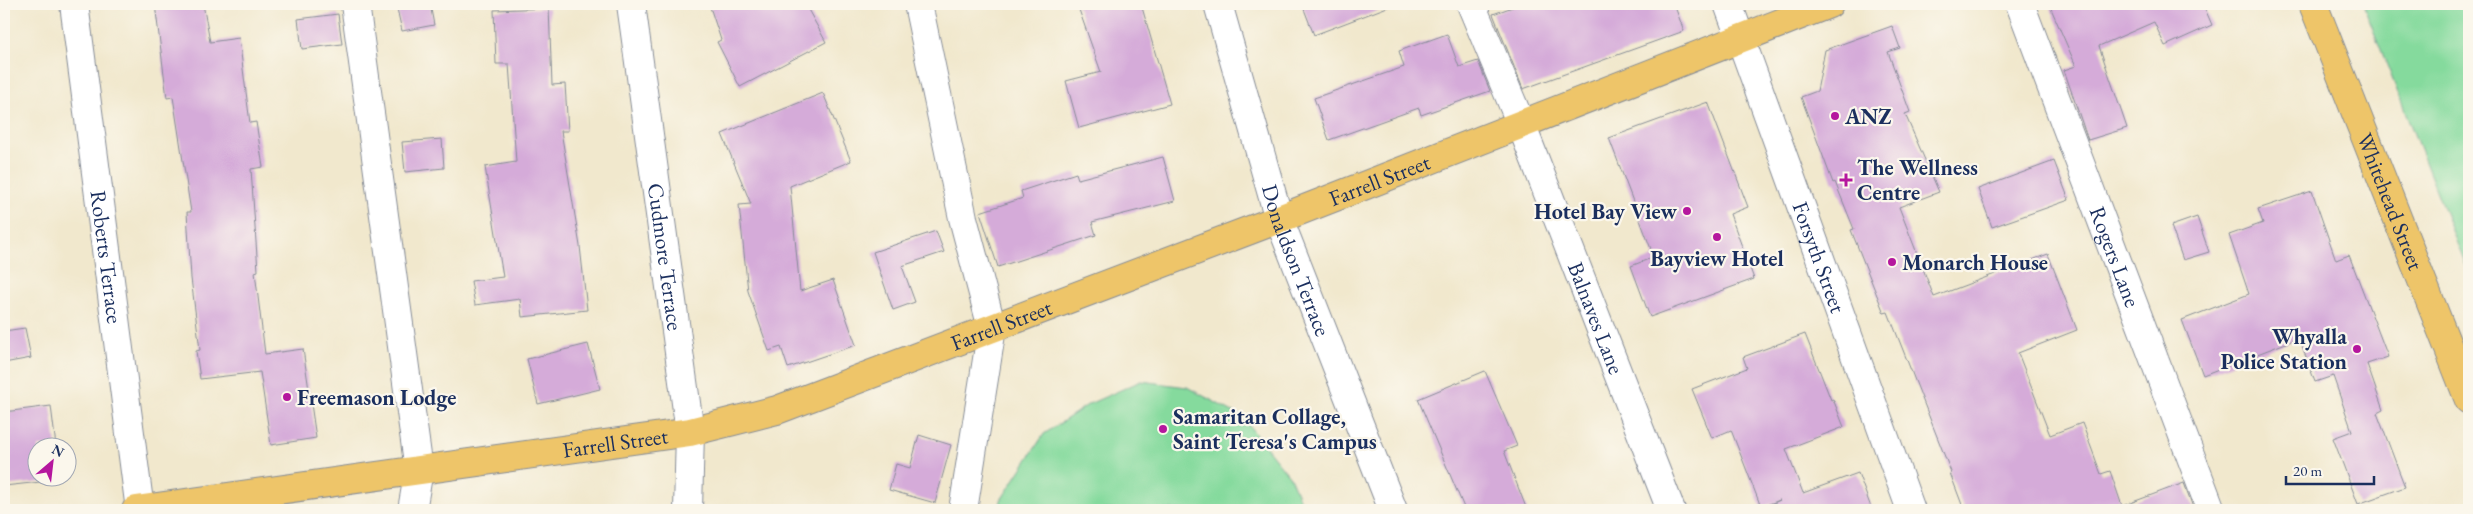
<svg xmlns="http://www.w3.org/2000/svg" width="2473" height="514" font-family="'EB Garamond',serif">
<rect width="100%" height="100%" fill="#fbf7ec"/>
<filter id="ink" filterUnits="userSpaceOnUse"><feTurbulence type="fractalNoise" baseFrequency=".02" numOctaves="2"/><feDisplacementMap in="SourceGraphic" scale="10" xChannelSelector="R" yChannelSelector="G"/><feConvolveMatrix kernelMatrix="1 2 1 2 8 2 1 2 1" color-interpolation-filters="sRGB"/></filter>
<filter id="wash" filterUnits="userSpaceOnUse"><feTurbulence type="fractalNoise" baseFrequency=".0096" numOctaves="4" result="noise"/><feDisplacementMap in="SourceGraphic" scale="20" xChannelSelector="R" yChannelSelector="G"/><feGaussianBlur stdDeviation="1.12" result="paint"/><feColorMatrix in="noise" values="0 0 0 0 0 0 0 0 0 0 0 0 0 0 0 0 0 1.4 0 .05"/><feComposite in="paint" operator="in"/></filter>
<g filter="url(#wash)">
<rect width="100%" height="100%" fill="#f1e8cd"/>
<g fill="#85da9d" stroke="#50847e">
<path d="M 2363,4 L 2469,4 L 2469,274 Z"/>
<path d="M 1141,381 L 1187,387 L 1242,417 L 1290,477 L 1304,510 L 1000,510 L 1001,500 L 1044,434 L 1089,404 Z"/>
</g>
<g id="blocks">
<g fill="#d5abd9">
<path d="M 155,4 L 203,4 L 210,42 L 239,38 L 250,123 L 256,122 L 263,167 L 251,169 L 258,271 L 255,272 L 265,354 L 303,349 L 316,438 L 271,445 L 260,372 L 200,379 L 196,351 L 200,350 L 191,278 L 187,212 L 191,212 L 173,97 L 167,98 Z"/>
<path d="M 396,4 L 430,4 L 434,25 L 402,31 Z"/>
<path d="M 709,4 L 805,4 L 826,42 L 740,87 L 717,42 L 721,40 Z"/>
<path d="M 1077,4 L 1141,4 L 1170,104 L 1079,128 L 1066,81 L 1101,72 Z"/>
<path d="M 1302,4 L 1390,4 L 1390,6 L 1314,35 Z"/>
<path d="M 1521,4 L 1674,4 L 1684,31 L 1523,89 L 1493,14 Z"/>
<path d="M 2049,4 L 2203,4 L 2212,25 L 2165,46 L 2154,22 L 2099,46 L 2127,128 L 2088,140 L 2064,70 L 2076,66 Z"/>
<path d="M 549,8 L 552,85 L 565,84 L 568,131 L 561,131 L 580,246 L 587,310 L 522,317 L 520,299 L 475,305 L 471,281 L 503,277 L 485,167 L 516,162 L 509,64 L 496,64 L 494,10 Z"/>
<path d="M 338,14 L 342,44 L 302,49 L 298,19 Z"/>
<path d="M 1892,26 L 1900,48 L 1888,52 L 1910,112 L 1905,114 L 1939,192 L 1899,207 L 1934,297 L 2048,254 L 2077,330 L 2018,353 L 2050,435 L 2082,423 L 2101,474 L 2110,471 L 2122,506 L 2184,483 L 2194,510 L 1964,510 L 1950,473 L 1951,472 L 1888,312 L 1884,313 L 1851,230 L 1854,229 L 1835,182 L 1833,183 L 1801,97 L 1817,91 L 1825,50 Z"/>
<path d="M 1447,34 L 1459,67 L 1478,61 L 1490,91 L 1421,115 L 1419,108 L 1329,140 L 1314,98 L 1404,67 L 1399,51 Z"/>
<path d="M 823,93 L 851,161 L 790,186 L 800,291 L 833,280 L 856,345 L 788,368 L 781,347 L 769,351 L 748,291 L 739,205 L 751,204 L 722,134 Z"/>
<path d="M 1708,102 L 1748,207 L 1730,214 L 1754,279 L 1650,317 L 1631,266 L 1654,257 L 1609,138 Z"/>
<path d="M 442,139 L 444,168 L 405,172 L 402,142 Z"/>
<path d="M 1163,157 L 1175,201 L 1092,222 L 1096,235 L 998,267 L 980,212 L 1023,198 L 1021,191 L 1076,173 L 1078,179 Z"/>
<path d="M 2054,161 L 2069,200 L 1992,227 L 1978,189 Z"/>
<path d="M 2312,191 L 2336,260 L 2349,255 L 2388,357 L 2367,364 L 2383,410 L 2377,413 L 2405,487 L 2358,504 L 2333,438 L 2352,431 L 2333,376 L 2315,382 L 2299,338 L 2203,375 L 2182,320 L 2249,294 L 2229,235 L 2263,223 L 2258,209 Z"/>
<path d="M 2197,217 L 2209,252 L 2183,260 L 2171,226 Z"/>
<path d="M 936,231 L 944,252 L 902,266 L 915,302 L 893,310 L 873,252 Z"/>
<path d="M 25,328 L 31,358 L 4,363 L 4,331 Z"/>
<path d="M 1805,334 L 1831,400 L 1833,399 L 1844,427 L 1786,449 L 1803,493 L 1858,473 L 1872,510 L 1763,510 L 1763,508 L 1780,500 L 1761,507 L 1731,430 L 1712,438 L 1692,389 L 1747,368 L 1743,357 Z"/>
<path d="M 588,344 L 600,389 L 538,404 L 527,359 Z"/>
<path d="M 1485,371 L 1517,446 L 1504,451 L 1527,510 L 1465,510 L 1418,399 Z"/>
<path d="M 51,406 L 56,446 L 38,446 L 38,476 L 59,476 L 59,480 L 4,486 L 4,412 Z"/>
<path d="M 919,435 L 951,445 L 935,503 L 889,490 L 896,464 L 910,468 Z"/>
</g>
</g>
</g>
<g filter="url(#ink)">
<use href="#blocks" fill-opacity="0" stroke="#868c96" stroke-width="1"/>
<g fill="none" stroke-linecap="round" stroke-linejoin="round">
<g stroke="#868c96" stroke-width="30">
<g id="minor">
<path id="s1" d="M 74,4 L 140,510"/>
<path d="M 355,4 L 419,470 L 412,510"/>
<path id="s2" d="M 631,4 L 690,432 L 688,510"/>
<path d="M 918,4 L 963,218 L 992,328 L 963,510"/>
<path id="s3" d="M 1218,4 L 1279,219 L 1393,510"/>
<path id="s4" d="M 1471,4 L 1521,124 L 1671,510"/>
<path id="s5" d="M 1728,4 L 1911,510"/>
<path id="s6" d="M 2020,4 L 2211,510"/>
</g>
</g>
<g stroke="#868c96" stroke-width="30">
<g id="major">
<path id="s7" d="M 2313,4 L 2469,400"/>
<path id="s8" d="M 136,510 L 690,432 L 777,410 L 1279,219 L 1829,4"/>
</g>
</g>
<use href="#minor" stroke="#fff" stroke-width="28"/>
<use href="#major" stroke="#eec569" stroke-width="28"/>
</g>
</g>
<g fill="#b5179e" stroke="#fbf7ec" stroke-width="2">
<circle cx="1835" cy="116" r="5"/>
<path d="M1843.5 172.5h5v5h5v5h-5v5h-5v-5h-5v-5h5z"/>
<circle cx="1687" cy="211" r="5"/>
<circle cx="1717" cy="237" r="5"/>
<circle cx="1892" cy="262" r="5"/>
<circle cx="2357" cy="349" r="5"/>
<circle cx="287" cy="397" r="5"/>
<circle cx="1163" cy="429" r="5"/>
</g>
<g text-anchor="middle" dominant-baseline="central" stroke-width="4.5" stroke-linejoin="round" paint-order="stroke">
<g font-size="22" font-weight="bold" fill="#1b2f5e" stroke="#fbf7ec" text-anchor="start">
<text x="1845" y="116">ANZ</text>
<text x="1857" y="167">The Wellness<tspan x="1857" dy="25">Centre</tspan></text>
<text x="1677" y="211" text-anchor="end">Hotel Bay View</text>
<text x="1717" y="258" text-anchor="middle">Bayview Hotel</text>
<text x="1902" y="262">Monarch House</text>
<text x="2347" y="336" text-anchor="end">Whyalla<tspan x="2347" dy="25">Police Station</tspan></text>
<text x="297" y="397">Freemason Lodge</text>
<text x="1173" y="416">Samaritan Collage,<tspan x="1173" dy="25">Saint Teresa's Campus</tspan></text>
</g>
<g font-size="22" fill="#1b2f5e" stroke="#fbf7ec">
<text stroke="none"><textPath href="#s8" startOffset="1294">Farrell Street</textPath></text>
<text stroke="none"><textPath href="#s7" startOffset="212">Whitehead Street</textPath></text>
<text stroke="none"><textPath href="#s1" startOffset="255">Roberts Terrace</textPath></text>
<text stroke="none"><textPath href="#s2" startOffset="255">Cudmore Terrace</textPath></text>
<text stroke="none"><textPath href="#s5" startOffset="269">Forsyth Street</textPath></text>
<text stroke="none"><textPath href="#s6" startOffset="270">Rogers Lane</textPath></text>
<text stroke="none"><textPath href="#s3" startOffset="268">Donaldson Terrace</textPath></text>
<text stroke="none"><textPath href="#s4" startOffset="338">Balnaves Lane</textPath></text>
<text stroke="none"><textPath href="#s8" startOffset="889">Farrell Street</textPath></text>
<text stroke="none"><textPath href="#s8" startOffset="484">Farrell Street</textPath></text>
</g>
</g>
<rect width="2473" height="514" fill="none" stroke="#fbf7ec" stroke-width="20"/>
<g transform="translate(52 462) rotate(28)"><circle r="24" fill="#fbf7ec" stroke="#a1a7b3"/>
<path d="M0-4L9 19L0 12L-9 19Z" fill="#b5179e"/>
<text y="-8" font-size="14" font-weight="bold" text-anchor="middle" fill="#1b2f5e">N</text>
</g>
<path d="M2286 476v8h88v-8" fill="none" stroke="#1b2f5e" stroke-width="2.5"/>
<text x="2293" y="476" font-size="15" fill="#1b2f5e" stroke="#fbf7ec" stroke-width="4" paint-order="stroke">20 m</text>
</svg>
